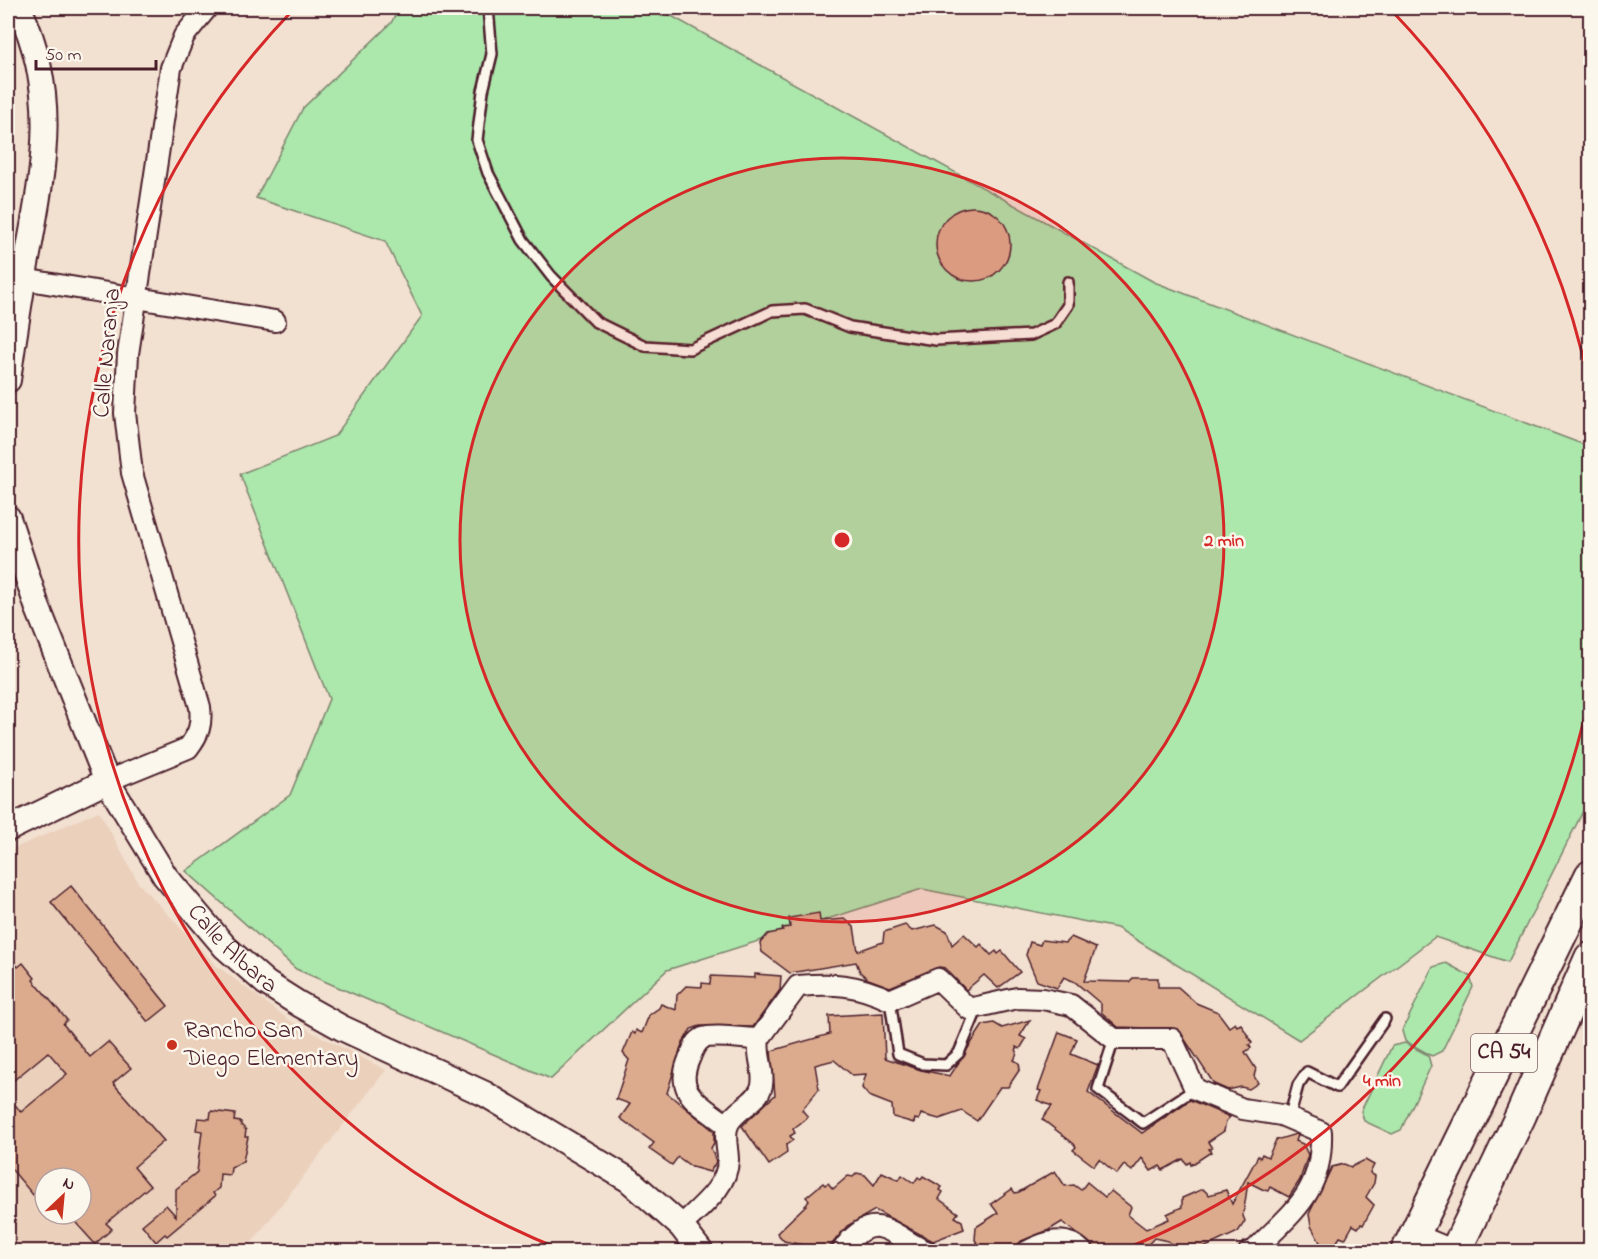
<svg xmlns="http://www.w3.org/2000/svg" width="1598" height="1259" font-family="'Indie Flower',sans-serif">
<rect width="100%" height="100%" fill="#f2e0d0"/>
<filter id="ink" filterUnits="userSpaceOnUse"><feTurbulence type="fractalNoise" baseFrequency=".0167" numOctaves="2"/><feDisplacementMap in="SourceGraphic" scale="12" xChannelSelector="R" yChannelSelector="G"/><feConvolveMatrix kernelMatrix="1 2 1 2 8 2 1 2 1" color-interpolation-filters="sRGB"/></filter>
<g filter="url(#ink)">
<path fill="#ebd0bc" fill-rule="evenodd" d="M 99,811 L 139,884 L 217,966 L 289,1020 L 386,1070 L 245,1251 L 8,1251 L 8,851 ZM 45,1178 L 81,1178 L 81,1214 L 45,1214 Z"/>
<g fill="#ace7ac" stroke="#7b836c" stroke-width="1.5">
<path d="M 399,8 L 657,8 L 1154,282 L 1590,447 L 1590,797 L 1508,962 L 1435,937 L 1299,1040 L 1117,928 L 922,889 L 667,970 L 551,1079 L 296,969 L 186,871 L 290,795 L 329,699 L 240,474 L 335,436 L 422,316 L 385,241 L 256,198 L 303,108 L 391,23 Z"/>
<path d="M 1446,963 L 1470,976 L 1473,987 L 1442,1051 L 1432,1056 L 1405,1041 L 1402,1031 L 1433,967 Z"/>
<path d="M 1405,1043 L 1428,1055 L 1431,1066 L 1401,1130 L 1392,1134 L 1364,1121 L 1361,1111 L 1392,1046 Z"/>
</g>
<g fill="#dcab8e" stroke="#4a1f2b" stroke-width="1.5">
<circle cx="973" cy="244" r="37"/>
<path d="M 71,886 L 168,1006 L 148,1022 L 51,902 Z"/>
<path d="M 819,913 L 820,921 L 845,919 L 854,927 L 858,951 L 883,942 L 884,932 L 905,925 L 912,931 L 936,925 L 947,931 L 952,945 L 964,934 L 978,947 L 981,944 L 991,955 L 996,951 L 998,954 L 1002,951 L 1020,972 L 998,988 L 984,975 L 966,990 L 945,968 L 939,967 L 890,987 L 868,979 L 860,972 L 856,962 L 790,973 L 762,952 L 760,943 L 768,934 L 783,931 L 782,928 L 790,927 L 789,918 Z"/>
<path d="M 1071,937 L 1096,948 L 1084,981 L 1129,982 L 1133,978 L 1158,978 L 1158,987 L 1178,987 L 1196,1003 L 1218,1012 L 1229,1027 L 1235,1023 L 1237,1026 L 1241,1024 L 1252,1043 L 1249,1045 L 1251,1048 L 1245,1052 L 1256,1069 L 1254,1076 L 1258,1083 L 1249,1089 L 1241,1087 L 1228,1090 L 1214,1084 L 1178,1029 L 1118,1027 L 1101,1012 L 1101,1004 L 1075,982 L 1064,977 L 1057,988 L 1037,981 L 1026,955 L 1030,942 L 1040,945 L 1042,940 L 1065,943 Z"/>
<path d="M 8,955 L 18,967 L 23,963 L 35,978 L 33,980 L 67,1020 L 63,1024 L 90,1057 L 108,1042 L 131,1068 L 113,1083 L 164,1141 L 134,1167 L 150,1186 L 106,1223 L 112,1229 L 95,1244 L 68,1214 L 81,1214 L 81,1178 L 45,1178 L 45,1202 L 36,1192 L 33,1195 L 8,1165 L 8,1096 L 21,1112 L 67,1074 L 48,1052 L 8,1085 Z"/>
<path d="M 755,974 L 781,976 L 780,990 L 753,1027 L 700,1026 L 691,1029 L 682,1044 L 667,1093 L 714,1131 L 714,1143 L 711,1148 L 716,1162 L 710,1172 L 692,1167 L 678,1157 L 672,1165 L 649,1149 L 654,1143 L 620,1118 L 630,1104 L 616,1099 L 629,1060 L 623,1053 L 632,1032 L 635,1034 L 636,1030 L 642,1033 L 649,1015 L 659,1008 L 661,1004 L 676,1010 L 677,995 L 686,986 L 702,987 L 702,983 L 710,984 L 711,976 L 755,978 Z"/>
<path d="M 883,1013 L 885,1058 L 921,1070 L 950,1076 L 983,1025 L 994,1023 L 1002,1028 L 1030,1020 L 1020,1036 L 1026,1039 L 1020,1049 L 1016,1047 L 1017,1054 L 1014,1060 L 1019,1063 L 1020,1069 L 1008,1087 L 1000,1087 L 977,1121 L 962,1111 L 939,1119 L 921,1114 L 919,1120 L 915,1119 L 914,1123 L 893,1117 L 892,1105 L 869,1096 L 862,1088 L 866,1074 L 852,1075 L 834,1060 L 815,1065 L 819,1089 L 802,1110 L 808,1117 L 793,1129 L 795,1133 L 790,1136 L 793,1140 L 786,1145 L 787,1153 L 769,1165 L 742,1126 L 775,1095 L 771,1051 L 830,1034 L 829,1016 Z"/>
<path d="M 1059,1032 L 1077,1039 L 1071,1054 L 1098,1065 L 1088,1092 L 1142,1133 L 1190,1100 L 1230,1117 L 1226,1121 L 1224,1131 L 1208,1142 L 1212,1148 L 1209,1149 L 1211,1152 L 1191,1165 L 1190,1162 L 1187,1164 L 1183,1159 L 1163,1170 L 1160,1166 L 1151,1171 L 1142,1158 L 1132,1171 L 1124,1165 L 1117,1174 L 1099,1159 L 1094,1166 L 1073,1150 L 1076,1147 L 1074,1144 L 1042,1119 L 1052,1106 L 1037,1100 L 1041,1091 L 1038,1090 Z"/>
<path d="M 211,1111 L 235,1114 L 234,1121 L 241,1122 L 241,1125 L 246,1130 L 245,1137 L 248,1137 L 243,1161 L 231,1168 L 230,1175 L 220,1174 L 219,1188 L 213,1193 L 215,1196 L 167,1236 L 165,1234 L 156,1242 L 142,1225 L 166,1205 L 176,1216 L 176,1189 L 197,1172 L 202,1131 L 196,1130 L 198,1118 L 210,1119 Z"/>
<path d="M 1296,1134 L 1298,1135 L 1296,1141 L 1303,1144 L 1308,1155 L 1300,1180 L 1289,1197 L 1270,1187 L 1268,1191 L 1264,1190 L 1248,1182 L 1243,1216 L 1245,1221 L 1238,1232 L 1197,1251 L 1181,1251 L 1168,1241 L 1154,1238 L 1142,1251 L 1099,1251 L 1062,1222 L 1049,1230 L 1021,1241 L 1014,1251 L 995,1251 L 980,1246 L 975,1240 L 976,1227 L 998,1213 L 991,1204 L 1012,1189 L 1015,1193 L 1019,1192 L 1055,1171 L 1065,1186 L 1074,1185 L 1081,1190 L 1087,1182 L 1105,1197 L 1111,1191 L 1131,1207 L 1128,1215 L 1146,1229 L 1169,1219 L 1167,1214 L 1182,1207 L 1182,1198 L 1203,1189 L 1209,1195 L 1226,1190 L 1232,1204 L 1258,1156 L 1260,1158 L 1262,1154 L 1268,1157 L 1276,1140 Z"/>
<path d="M 1365,1160 L 1374,1165 L 1370,1173 L 1375,1176 L 1374,1183 L 1366,1197 L 1374,1205 L 1363,1225 L 1361,1224 L 1358,1228 L 1353,1225 L 1345,1239 L 1340,1237 L 1331,1251 L 1322,1246 L 1311,1226 L 1309,1214 L 1332,1167 L 1344,1164 L 1351,1167 Z"/>
<path d="M 882,1172 L 899,1180 L 902,1175 L 914,1183 L 918,1177 L 921,1179 L 923,1176 L 942,1187 L 940,1190 L 943,1192 L 939,1199 L 958,1213 L 955,1217 L 962,1221 L 964,1229 L 933,1241 L 875,1210 L 847,1226 L 827,1250 L 784,1241 L 777,1233 L 807,1204 L 809,1200 L 806,1197 L 823,1183 L 825,1185 L 828,1183 L 833,1189 L 848,1176 L 853,1177 L 857,1173 L 865,1175 L 874,1185 Z"/>
</g>
<g fill="none" stroke-linecap="round" stroke-linejoin="round">
<g stroke="#4a1f2b" stroke-width="14">
<g id="service">
<path d="M 488,8 L 492,54 L 483,91 L 477,140 L 488,173 L 523,240 L 551,276 L 596,322 L 645,346 L 690,349 L 772,311 L 805,309 L 850,327 L 936,340 L 1031,335 L 1055,324 L 1068,305 L 1068,282"/>
<path d="M 890,1000 L 898,1054 L 923,1064 L 946,1065 L 959,1053 L 978,1007"/>
<path d="M 1114,1039 L 1098,1089 L 1143,1123 L 1195,1089"/>
<path d="M 1289,1119 L 1298,1085 L 1307,1072 L 1337,1087 L 1385,1019"/>
</g>
</g>
<g stroke="#4a1f2b" stroke-width="24">
<g id="minor">
<path d="M 23,279 L 275,321"/>
<path d="M 107,781 L 188,748 C 199,734 202,725 200,707 L 132,473 L 125,413 L 128,354 L 171,68 L 184,36 L 207,8"/>
<path d="M 727,1125 C 702,1105 672,1094 690,1057 C 693,1050 695,1042 703,1038 C 714,1034 746,1039 759,1039"/>
<path d="M 681,1226 C 699,1208 728,1187 728,1160 C 728,1149 723,1133 729,1123 C 736,1109 759,1102 762,1085 C 765,1070 756,1055 759,1039 L 798,986 C 835,983 856,984 890,1000 L 938,979 L 969,1009 L 1017,998 L 1043,999 L 1071,1005 L 1114,1039 L 1172,1039 L 1195,1089 L 1243,1109 L 1281,1115 L 1321,1132 C 1323,1193 1294,1210 1254,1251 L 1249,1252"/>
<path d="M 1414,1234 L 1457,1252"/>
<path d="M 842,1252 C 847,1242 853,1237 861,1231 C 884,1216 905,1245 929,1252"/>
<path d="M 1026,1252 C 1045,1242 1065,1234 1083,1252"/>
</g>
</g>
<g stroke="#4a1f2b" stroke-width="28">
<g id="tertiary">
<path d="M 8,380 C 14,338 20,296 28,254 C 44,166 59,93 19,8"/>
<path id="s1" d="M 8,518 L 37,606 L 107,781 L 165,876 L 225,947 L 266,983 L 299,1004 L 342,1028 L 485,1094 L 629,1180 L 681,1226 L 701,1252"/>
<path d="M 8,829 L 107,781"/>
</g>
</g>
<g stroke="#4a1f2b" stroke-width="34">
<g id="primary">
<path d="M 1406,1252 L 1590,876"/>
<path d="M 1455,1252 L 1520,1117 L 1590,958"/>
</g>
</g>
<use href="#service" stroke="#fbf7ec" stroke-width="9"/>
<use href="#minor" stroke="#fbf7ec" stroke-width="20"/>
<use href="#tertiary" stroke="#fbf7ec" stroke-width="24"/>
<use href="#primary" stroke="#fbf7ec" stroke-width="30"/>
</g>
</g>
<circle cx="842" cy="540" r="382" fill="#d62828" fill-opacity=".12"/>
<g fill="none" stroke="#d62828" stroke-width="3">
<circle cx="842" cy="540" r="382"/>
<path d="M1590 692A763 763 0 0 1 1122 1250M562 1250A763 763 0 0 1 293 10M1391 10A763 763 0 0 1 1590 388"/>
</g>
<circle fill="#c8321e" stroke="#fbf7ec" stroke-width="2" cx="172" cy="1045" r="6"/>
<g text-anchor="middle" dominant-baseline="central" stroke-width="5" stroke-linejoin="round" paint-order="stroke">
<rect fill="#fbf7ec" stroke="#7f6065" stroke-width="1.5" x="1471" y="1034" width="66" height="38" rx="4.5"/>
<g font-size="22" font-weight="bold" fill="#4a1f2b">
<text x="1504" y="1053">CA 54</text>
</g>
<g font-size="24" fill="#4a1f2b" stroke="#fbf7ec">
<text transform="translate(108 353) rotate(-85)">Calle Naranja</text>
<text stroke="none"><textPath href="#s1" startOffset="492">Calle Albara</textPath></text>
</g>
<g font-size="24" fill="#4a1f2b" stroke="#fbf7ec" text-anchor="start">
<text x="184" y="1031">Rancho San<tspan x="184" dy="28">Diego Elementary</tspan></text>
</g>
</g>
<circle cx="842" cy="540" r="9" fill="#d62828" stroke="#fbf7ec" stroke-width="3"/>
<g font-size="18" text-anchor="middle" font-weight="bold" fill="#d62828" stroke="#fbf7ec" stroke-width="5" stroke-linejoin="round" paint-order="stroke">
<text x="1224" y="546">2 min</text>
<text x="1382" y="1086">4 min</text>
</g>
<rect width="1598" height="1259" fill="none" stroke="#fbf7ec" stroke-width="30"/>
<rect x="15" y="15" width="1568" height="1229" fill="none" stroke="#4a1f2b" stroke-width="2" filter="url(#ink)"/>
<g transform="translate(63 1196) rotate(26)"><circle r="28" fill="#fbf7ec" stroke="#b4a19f" stroke-width="1.5"/>
<path d="M0-4.5L10 22L0 15L-10 22Z" fill="#c8321e"/>
<text y="-9" font-size="16" font-weight="bold" text-anchor="middle" fill="#4a1f2b">N</text>
</g>
<path d="M36 60v9h120v-9" fill="none" stroke="#4a1f2b" stroke-width="3"/>
<text x="45" y="60" font-size="18" fill="#4a1f2b" stroke="#fbf7ec" stroke-width="4.5" paint-order="stroke">50 m</text>
</svg>
